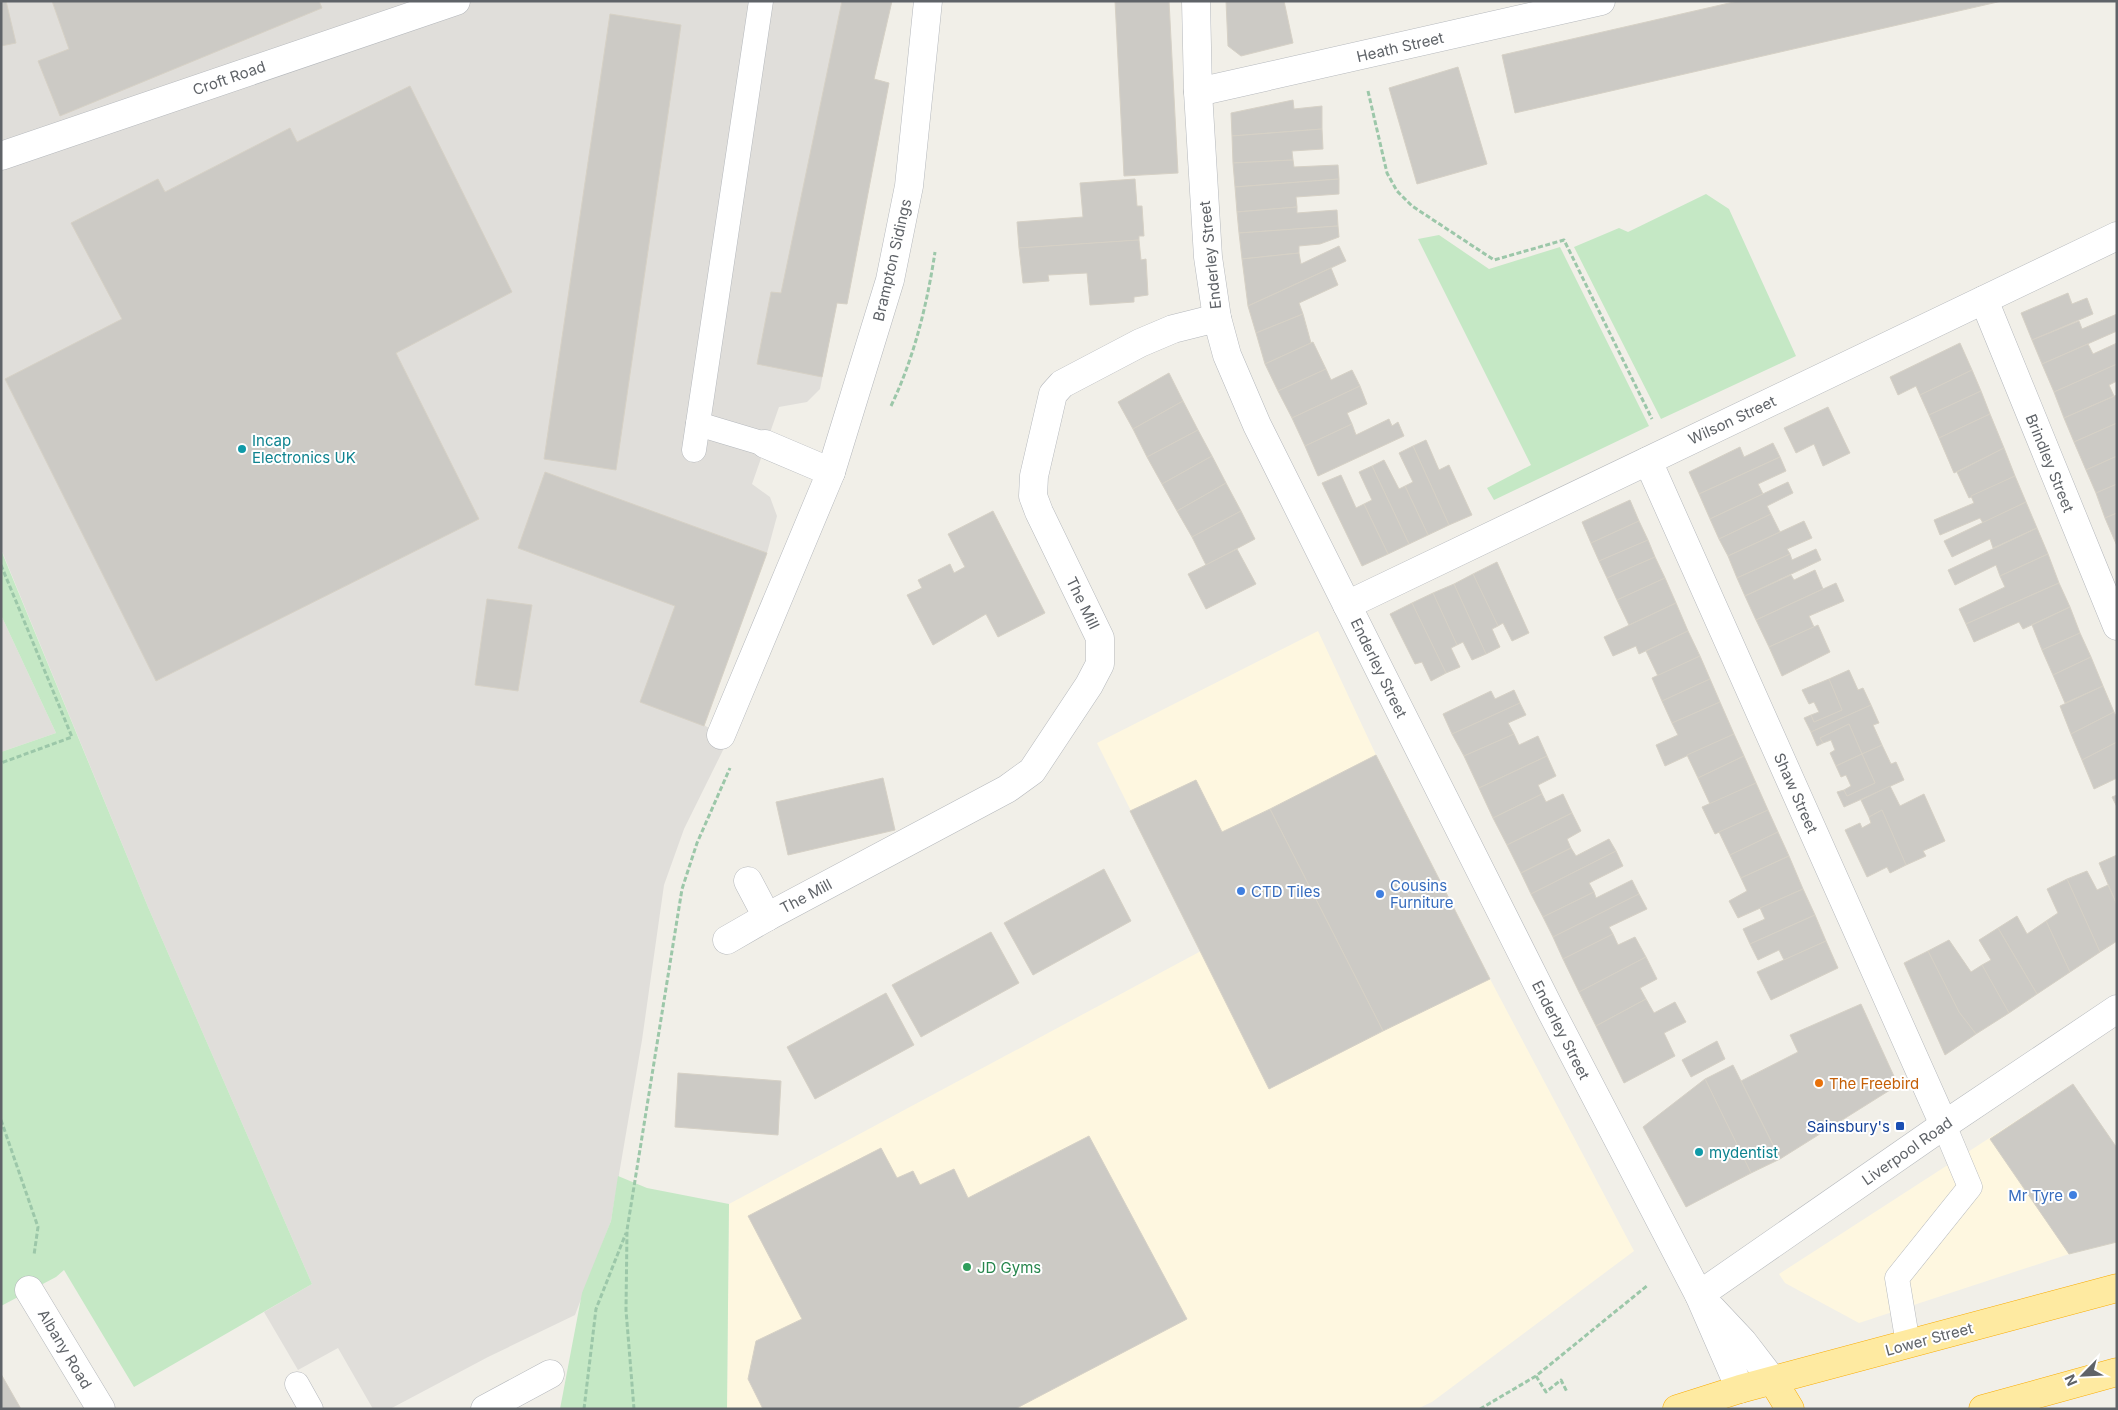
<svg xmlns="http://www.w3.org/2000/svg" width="2118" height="1410" font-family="Inter,sans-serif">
<rect width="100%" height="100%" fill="#f1efe8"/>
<g fill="#fef7e0">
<path d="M 1318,631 L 1376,755 L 1490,979 L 1634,1251 L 1432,1402 L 1417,1409 L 727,1409 L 729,1204 L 1201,951 L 1097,743 Z"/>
<path d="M 2073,1084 L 2117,1242 L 2069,1254 L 1859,1323 L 1785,1283 L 1779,1274 Z"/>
</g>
<g fill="#e0deda">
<path d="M 1,1 L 892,1 L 874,79 L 889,83 L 847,304 L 837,303 L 820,389 L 807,402 L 779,407 L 752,484 L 770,497 L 777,516 L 767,553 L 704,725 L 728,740 L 684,829 L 664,885 L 642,1040 L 611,1221 L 575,1315 L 488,1357 L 390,1409 L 373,1409 L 338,1348 L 298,1370 L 264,1312 L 312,1284 L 148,907 L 1,549 Z"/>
<path d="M 1,615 L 56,733 L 1,752 Z"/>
</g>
<g fill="#c5e8c5">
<path d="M 1706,194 L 1729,209 L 1796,356 L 1661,419 L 1574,247 L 1619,228 L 1628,232 Z"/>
<path d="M 1439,235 L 1489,269 L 1560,247 L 1649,426 L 1494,500 L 1487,488 L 1531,465 L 1418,239 Z"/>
<path d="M 1,550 L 148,907 L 312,1284 L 134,1387 L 64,1270 L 56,1277 L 1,1306 L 1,752 L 56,733 L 1,615 Z"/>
<path d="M 618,1176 L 647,1188 L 729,1204 L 727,1409 L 560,1409 L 582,1293 L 611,1221 Z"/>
</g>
<g fill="#cccac5" stroke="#d6d1c6">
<path d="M 1,1 L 6,1 L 16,43 L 1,46 Z"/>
<path d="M 52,1 L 319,1 L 322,8 L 60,116 L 38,61 L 69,49 Z"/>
<path d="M 842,1 L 892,1 L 874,79 L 889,83 L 847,304 L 837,303 L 822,377 L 757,364 L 771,292 L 781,293 Z"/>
<path d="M 1115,1 L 1169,1 L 1178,173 L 1124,176 Z"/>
<path d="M 1226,1 L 1284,1 L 1293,43 L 1241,56 L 1228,46 Z"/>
<path d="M 1738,1 L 2002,1 L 1515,113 L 1502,55 Z"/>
<path d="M 610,14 L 681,25 L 616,470 L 544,459 Z"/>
<path d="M 1458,67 L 1487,164 L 1417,184 L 1389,88 Z"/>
<path d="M 410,86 L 512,292 L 396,353 L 479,519 L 156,681 L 5,379 L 122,319 L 71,223 L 158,179 L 165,192 L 290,128 L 297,142 Z"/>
<path d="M 1293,100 L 1294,109 L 1322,106 L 1322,129 L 1232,136 L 1231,113 Z"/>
<path d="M 1322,129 L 1323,149 L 1292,151 L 1293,160 L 1233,163 L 1232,136 Z"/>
<path d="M 1293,160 L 1294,167 L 1338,165 L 1339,179 L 1235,187 L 1233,163 Z"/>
<path d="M 1135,179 L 1137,206 L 1142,206 L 1144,236 L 1139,236 L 1139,240 L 1019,248 L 1017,222 L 1083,217 L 1080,183 Z"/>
<path d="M 1339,179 L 1339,194 L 1296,197 L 1297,207 L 1237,212 L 1235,187 Z"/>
<path d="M 1297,207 L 1297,213 L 1337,210 L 1338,226 L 1239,233 L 1237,212 Z"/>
<path d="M 1338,226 L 1339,237 L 1320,244 L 1299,246 L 1299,253 L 1242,259 L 1239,233 Z"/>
<path d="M 1139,240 L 1141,260 L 1146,259 L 1148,295 L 1134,297 L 1134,302 L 1090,305 L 1087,273 L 1048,275 L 1049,281 L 1023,283 L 1019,248 Z"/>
<path d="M 1339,246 L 1346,261 L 1248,306 L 1242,259 L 1299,253 L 1301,264 Z"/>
<path d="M 1331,268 L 1338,285 L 1299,303 L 1303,314 L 1256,333 L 1248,306 Z"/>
<path d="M 2068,293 L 2072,304 L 2087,298 L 2093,314 L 2032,340 L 2021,313 Z"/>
<path d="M 1303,314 L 1311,343 L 1265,364 L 1256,333 Z"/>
<path d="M 2117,314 L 2117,331 L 2042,364 L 2032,340 L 2079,321 L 2082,329 Z"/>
<path d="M 1313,342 L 1326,369 L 1278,391 L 1265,364 Z"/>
<path d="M 1960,343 L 1972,370 L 1920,395 L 1916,386 L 1898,395 L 1890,377 Z"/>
<path d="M 2117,343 L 2117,364 L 2054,392 L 2042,364 L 2088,344 L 2093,354 Z"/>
<path d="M 2117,364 L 2117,381 L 2109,385 L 2114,396 L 2064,418 L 2054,392 Z"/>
<path d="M 1326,369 L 1331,380 L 1352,370 L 1360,386 L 1292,418 L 1278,391 Z"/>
<path d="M 1972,370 L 1981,391 L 1929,415 L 1920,395 Z"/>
<path d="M 1169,373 L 1183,401 L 1133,429 L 1118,402 Z"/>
<path d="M 1360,386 L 1367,404 L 1347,413 L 1352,424 L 1305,446 L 1292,418 Z"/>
<path d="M 1981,391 L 1990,414 L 1939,438 L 1929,415 Z"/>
<path d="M 2117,395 L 2117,423 L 2074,442 L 2064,418 Z"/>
<path d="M 1183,401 L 1198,430 L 1147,457 L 1133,429 Z"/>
<path d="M 1828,407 L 1850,453 L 1823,466 L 1814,444 L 1796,453 L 1784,428 Z"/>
<path d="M 1990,414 L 2004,448 L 1954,473 L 1939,438 Z"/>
<path d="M 1389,419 L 1392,426 L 1398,422 L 1404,436 L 1318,476 L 1305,446 L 1352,424 L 1356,435 Z"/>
<path d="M 2117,423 L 2117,456 L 2086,470 L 2074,442 Z"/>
<path d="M 1198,430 L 1212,456 L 1162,484 L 1147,457 Z"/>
<path d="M 1426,440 L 1439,470 L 1449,465 L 1472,515 L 1449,525 L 1413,446 Z"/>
<path d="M 1773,443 L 1780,457 L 1699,494 L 1689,472 L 1740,447 L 1744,457 Z"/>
<path d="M 1413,446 L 1449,525 L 1428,535 L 1405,486 L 1413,482 L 1399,453 Z"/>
<path d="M 2004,448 L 2015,476 L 1969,498 L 1957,472 Z"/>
<path d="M 1212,456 L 1226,483 L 1177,511 L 1162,484 Z"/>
<path d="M 2117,456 L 2117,484 L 2096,493 L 2086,470 Z"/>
<path d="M 1780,457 L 1786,471 L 1758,484 L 1763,494 L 1710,519 L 1699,494 Z"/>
<path d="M 1384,460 L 1399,489 L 1405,486 L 1428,535 L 1409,544 L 1372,466 Z"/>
<path d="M 1372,466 L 1409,544 L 1388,554 L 1364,504 L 1372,500 L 1359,472 Z"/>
<path d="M 545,472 L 767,553 L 704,726 L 640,702 L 675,606 L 518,548 Z"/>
<path d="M 1341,475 L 1356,508 L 1364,504 L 1388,554 L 1362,566 L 1322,483 Z"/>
<path d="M 2015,476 L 2026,502 L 1983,523 L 1980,518 L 1940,535 L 1934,520 L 1974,503 L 1971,496 Z"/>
<path d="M 1788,482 L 1793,493 L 1767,506 L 1771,514 L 1719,539 L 1710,519 Z"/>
<path d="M 1226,483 L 1241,511 L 1192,537 L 1177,511 Z"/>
<path d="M 2117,484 L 2117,513 L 2105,518 L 2096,493 Z"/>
<path d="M 1630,500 L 1639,521 L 1591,543 L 1582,522 Z"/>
<path d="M 2026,502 L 2037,528 L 1993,548 L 1990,539 L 1952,557 L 1944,541 Z"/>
<path d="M 993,511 L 1045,613 L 998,637 L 986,614 L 933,645 L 907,595 L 922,588 L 918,580 L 950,564 L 954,573 L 965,567 L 948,534 Z"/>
<path d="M 1241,511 L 1255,539 L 1206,565 L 1192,537 Z"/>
<path d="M 2117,513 L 2117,546 L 2105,518 Z"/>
<path d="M 1771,514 L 1780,532 L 1728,556 L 1719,539 Z"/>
<path d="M 1639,521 L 1648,540 L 1599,561 L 1591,543 Z"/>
<path d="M 1804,521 L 1812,538 L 1787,549 L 1790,554 L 1737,578 L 1728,556 Z"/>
<path d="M 2037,528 L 2048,554 L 2000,576 L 1996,565 L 1955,585 L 1948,570 Z"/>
<path d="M 1648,540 L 1655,557 L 1607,578 L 1599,561 Z"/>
<path d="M 1237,549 L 1256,584 L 1206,609 L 1188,574 Z"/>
<path d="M 1816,549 L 1821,560 L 1745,596 L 1737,578 L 1790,554 L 1792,560 Z"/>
<path d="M 2048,554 L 2059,583 L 1966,624 L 1959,609 L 2005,587 L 2000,576 Z"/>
<path d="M 1655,557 L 1665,578 L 1617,600 L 1607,578 Z"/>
<path d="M 1497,562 L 1529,633 L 1512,641 L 1503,623 L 1498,626 L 1473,574 Z"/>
<path d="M 1815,570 L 1823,589 L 1756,620 L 1745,596 L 1791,575 L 1794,580 Z"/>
<path d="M 1473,574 L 1498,626 L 1492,629 L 1500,647 L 1486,654 L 1454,584 Z"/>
<path d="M 1665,578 L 1676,603 L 1629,625 L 1617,600 Z"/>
<path d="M 1836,583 L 1844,601 L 1809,616 L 1814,627 L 1769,647 L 1756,620 Z"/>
<path d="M 2059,583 L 2070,607 L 2023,629 L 2019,622 L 1974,642 L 1966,624 Z"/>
<path d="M 1454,584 L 1486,654 L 1472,660 L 1463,642 L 1457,645 L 1433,593 Z"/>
<path d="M 1433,593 L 1457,645 L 1451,648 L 1460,667 L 1446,673 L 1412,603 Z"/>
<path d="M 487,599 L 532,605 L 518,691 L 475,685 Z"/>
<path d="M 1412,603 L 1446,673 L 1431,681 L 1422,662 L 1415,664 L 1390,614 Z"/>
<path d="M 1676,603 L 1688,631 L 1639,654 L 1636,646 L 1613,656 L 1604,637 Z"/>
<path d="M 2070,607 L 2080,633 L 2042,650 L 2032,625 Z"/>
<path d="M 1818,625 L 1830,652 L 1782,676 L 1769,647 Z"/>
<path d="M 1688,631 L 1700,656 L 1658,676 L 1646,651 Z"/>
<path d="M 2080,633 L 2091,657 L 2053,675 L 2042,650 Z"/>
<path d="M 1700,656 L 1710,679 L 1662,701 L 1652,678 Z"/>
<path d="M 2091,657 L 2103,686 L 2065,703 L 2053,675 Z"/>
<path d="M 1849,670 L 1858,690 L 1863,688 L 1871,705 L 1811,732 L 1804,718 L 1811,715 L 1814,722 L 1842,710 L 1829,679 Z"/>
<path d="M 1710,679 L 1720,702 L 1672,723 L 1662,701 Z"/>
<path d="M 1829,679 L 1842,710 L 1814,722 L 1811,715 L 1819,712 L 1814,702 L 1809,704 L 1802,690 Z"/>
<path d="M 2103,686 L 2114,712 L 2071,734 L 2060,706 Z"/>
<path d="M 1514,690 L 1520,703 L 1452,734 L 1443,714 L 1491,691 L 1495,699 Z"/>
<path d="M 1720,702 L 1734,734 L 1665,766 L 1656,745 L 1678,735 L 1672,723 Z"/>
<path d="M 1520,703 L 1526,715 L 1508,723 L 1514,734 L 1464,756 L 1452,734 Z"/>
<path d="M 1871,705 L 1879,723 L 1873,725 L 1882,745 L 1862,754 L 1849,724 L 1820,738 L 1823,743 L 1817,746 L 1811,732 Z"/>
<path d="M 2114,712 L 2117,718 L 2117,742 L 2082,760 L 2071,734 Z"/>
<path d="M 1849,724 L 1862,754 L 1836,766 L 1830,753 L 1835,750 L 1831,740 L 1823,743 L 1820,738 Z"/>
<path d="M 1514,734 L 1519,745 L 1538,736 L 1547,756 L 1479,788 L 1464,756 Z"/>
<path d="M 1734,734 L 1744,756 L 1698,778 L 1687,755 Z"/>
<path d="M 2117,742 L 2117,778 L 2094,789 L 2082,760 Z"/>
<path d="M 1882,745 L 1891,764 L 1896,762 L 1904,780 L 1844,807 L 1837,792 L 1844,790 L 1847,796 L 1875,783 L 1862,754 Z"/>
<path d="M 1862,754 L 1875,783 L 1847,796 L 1844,790 L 1851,786 L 1846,775 L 1841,777 L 1836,766 Z"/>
<path d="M 1376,755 L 1490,979 L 1383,1031 L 1270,809 Z"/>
<path d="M 1547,756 L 1556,776 L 1538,785 L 1542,794 L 1493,818 L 1479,788 Z"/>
<path d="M 1744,756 L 1756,783 L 1710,804 L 1698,778 Z"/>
<path d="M 883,778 L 895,830 L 788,855 L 776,802 Z"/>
<path d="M 1196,780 L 1222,832 L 1270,809 L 1383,1031 L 1269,1089 L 1130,811 Z"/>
<path d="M 1756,783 L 1768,810 L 1715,834 L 1702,807 Z"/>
<path d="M 1890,786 L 1900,806 L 1924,794 L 1945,841 L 1923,851 L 1926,856 L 1906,865 L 1882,810 L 1869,817 L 1861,800 Z"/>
<path d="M 1542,794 L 1546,802 L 1563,794 L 1572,813 L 1507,845 L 1493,818 Z"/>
<path d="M 2117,795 L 2117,807 L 2112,797 Z"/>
<path d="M 1768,810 L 1778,832 L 1730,855 L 1719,832 Z"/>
<path d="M 1882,810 L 1906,865 L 1890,873 L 1887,867 L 1867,877 L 1845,830 L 1860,823 L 1862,828 L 1871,823 L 1869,817 Z"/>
<path d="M 1572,813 L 1581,831 L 1567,839 L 1571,848 L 1521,873 L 1507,845 Z"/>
<path d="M 1778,832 L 1789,856 L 1741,878 L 1730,855 Z"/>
<path d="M 1609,839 L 1616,851 L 1531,894 L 1521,873 L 1571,848 L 1576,856 Z"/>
<path d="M 1616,851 L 1623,866 L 1589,883 L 1594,892 L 1543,917 L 1531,894 Z"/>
<path d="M 2117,855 L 2117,905 L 2099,863 Z"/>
<path d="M 1789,856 L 1803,889 L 1738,918 L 1729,901 L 1747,891 L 1741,878 Z"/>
<path d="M 1104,869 L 1131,921 L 1033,975 L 1004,923 Z"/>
<path d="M 2087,871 L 2097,890 L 2108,885 L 2117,905 L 2117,941 L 2100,952 L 2067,879 Z"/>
<path d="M 2067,879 L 2100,952 L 2070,972 L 2046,921 L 2058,913 L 2047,889 Z"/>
<path d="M 1632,880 L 1639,894 L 1553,937 L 1543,917 L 1594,892 L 1596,898 Z"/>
<path d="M 1803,889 L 1815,915 L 1750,944 L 1743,929 L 1765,919 L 1760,908 Z"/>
<path d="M 1639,894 L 1647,909 L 1609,927 L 1613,934 L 1563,959 L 1553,937 Z"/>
<path d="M 1815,915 L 1826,941 L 1784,960 L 1779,950 L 1758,960 L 1750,944 Z"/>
<path d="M 2017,916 L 2027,934 L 2046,921 L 2070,972 L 2037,994 L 1998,928 Z"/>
<path d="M 1998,928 L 2037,994 L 2009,1013 L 1982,965 L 1991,960 L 1979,940 Z"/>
<path d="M 991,932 L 1019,983 L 921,1037 L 892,985 Z"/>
<path d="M 1613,934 L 1618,945 L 1635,937 L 1646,957 L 1579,992 L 1563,959 Z"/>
<path d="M 1949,940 L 1971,972 L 1982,965 L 2009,1013 L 1976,1034 L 1959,1012 L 1928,951 Z"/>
<path d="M 1826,941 L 1838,968 L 1771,1000 L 1757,972 Z"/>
<path d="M 1928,951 L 1959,1012 L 1976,1034 L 1945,1055 L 1904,963 Z"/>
<path d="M 1646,957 L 1657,979 L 1640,988 L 1646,999 L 1596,1026 L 1579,992 Z"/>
<path d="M 886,993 L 914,1045 L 815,1099 L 787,1047 Z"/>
<path d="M 1646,999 L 1654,1013 L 1675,1002 L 1686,1022 L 1664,1033 L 1675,1056 L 1624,1083 L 1596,1026 Z"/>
<path d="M 1861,1004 L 1898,1085 L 1780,1159 L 1741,1081 L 1798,1052 L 1790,1035 Z"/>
<path d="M 1717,1041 L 1725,1059 L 1691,1077 L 1682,1060 Z"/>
<path d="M 1733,1065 L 1780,1159 L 1751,1173 L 1705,1079 Z"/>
<path d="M 678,1073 L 781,1081 L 778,1135 L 675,1127 Z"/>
<path d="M 1705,1079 L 1751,1173 L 1686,1207 L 1643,1127 Z"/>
<path d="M 2073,1084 L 2117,1148 L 2117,1242 L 2069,1254 L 1990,1139 Z"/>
<path d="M 1089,1136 L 1187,1319 L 1015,1409 L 763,1409 L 748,1379 L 756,1341 L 802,1319 L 748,1216 L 881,1148 L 897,1178 L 913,1171 L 920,1185 L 954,1169 L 968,1198 Z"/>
<path d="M 1,1374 L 21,1409 L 1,1409 Z"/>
</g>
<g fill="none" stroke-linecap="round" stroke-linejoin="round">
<g stroke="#b5b8bc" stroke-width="25">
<g id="service">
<path d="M 698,424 L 765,444"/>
<path d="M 694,450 L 761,1"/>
<path d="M 1908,1344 L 1897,1278 L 1970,1187 L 1944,1125"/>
<path d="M 297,1384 L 311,1409"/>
</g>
</g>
<g stroke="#b5b8bc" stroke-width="29">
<g id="minor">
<path d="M 1198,92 L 1601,1"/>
<path d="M 1,156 L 456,1"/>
<path d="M 1984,300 L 2117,626"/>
<path d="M 765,444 L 831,472"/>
<path d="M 1648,461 L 1944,1125"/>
<path d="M 1347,605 L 2117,236"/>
<path d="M 721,735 L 831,472 L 890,280 L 909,186 L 928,1"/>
<path d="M 748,881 L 767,917"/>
<path d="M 727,940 L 767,917 L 1007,789 L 1032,771 L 1089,685 L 1100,664 L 1100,638 L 1039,512 L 1033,496 L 1034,476 L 1053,394 L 1062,384 L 1140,343 L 1173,329 L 1217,318"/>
<path d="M 29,1290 L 101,1409"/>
<path d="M 1699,1295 L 1944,1125 L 2117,1009"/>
<path d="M 485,1409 L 550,1374"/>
</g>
</g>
<g stroke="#b5b8bc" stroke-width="29">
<g id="tertiary">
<path d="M 1196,1 L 1198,92 L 1208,257 L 1217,318 L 1227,355 L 1257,425 L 1384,679 L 1550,1009 L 1699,1295 L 1740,1389"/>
<path d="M 1712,1309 L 1743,1342 L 1773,1381"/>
</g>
</g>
<g stroke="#f9ab00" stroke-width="29">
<g id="trunk">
<path d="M 1773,1381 L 1790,1409"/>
<path d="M 1677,1409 L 1740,1389 L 2117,1288"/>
<path d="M 1983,1409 L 2117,1372"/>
</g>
</g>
<g stroke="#9cc7a9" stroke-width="3" stroke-dasharray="5 2.5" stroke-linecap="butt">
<path d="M 1368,91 L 1387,173 L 1397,191 L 1412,206 L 1494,260 L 1564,240 L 1652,419"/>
<path d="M 891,406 C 914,358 927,305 935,252"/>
<path d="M 1,565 L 72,737 L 1,763"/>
<path d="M 1,1120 L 38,1227 L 34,1255"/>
<path d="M 1536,1376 L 1546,1392 L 1561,1380 L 1567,1392"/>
<path d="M 584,1409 L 596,1309 L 626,1233"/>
<path d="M 634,1409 L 626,1310 L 627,1230 L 682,889 L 697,843 L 730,768"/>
<path d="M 1480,1409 L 1536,1376 L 1648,1285"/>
</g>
<use href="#service" stroke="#fff" stroke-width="24"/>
<use href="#minor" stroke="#fff" stroke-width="28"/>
<use href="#tertiary" stroke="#fff" stroke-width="28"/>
<use href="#trunk" stroke="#feeaa1" stroke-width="28"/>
</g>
<g fill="#0f9aa8" stroke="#fff" stroke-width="2">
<circle cx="242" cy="449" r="5"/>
<circle cx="1699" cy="1152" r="5"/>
</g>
<g fill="#3f7fe0" stroke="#fff" stroke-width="2">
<circle cx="1241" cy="891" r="5"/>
<circle cx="1380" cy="894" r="5"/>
<circle cx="2073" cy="1195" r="5"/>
</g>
<circle fill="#e8710a" stroke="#fff" stroke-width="2" cx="1819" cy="1083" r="5"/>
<rect fill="#1a4fb4" stroke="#fff" stroke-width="2" x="1895" y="1121" width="10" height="10" rx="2.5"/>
<circle fill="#2e9e5b" stroke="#fff" stroke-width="2" cx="967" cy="1267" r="5"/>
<g text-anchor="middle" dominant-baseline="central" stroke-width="4" stroke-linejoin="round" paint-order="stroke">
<g font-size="15" fill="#5f6368" stroke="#fff">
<text transform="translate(1400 47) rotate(-13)">Heath Street</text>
<text transform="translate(229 78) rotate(-19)">Croft Road</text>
<text transform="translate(1210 255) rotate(-96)">Enderley Street</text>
<text transform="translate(892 260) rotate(-77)">Brampton Sidings</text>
<text transform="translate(1732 420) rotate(-25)">Wilson Street</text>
<text transform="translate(2050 463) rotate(68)">Brindley Street</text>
<text transform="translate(1083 603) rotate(64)">The Mill</text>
<text transform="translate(1379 668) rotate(64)">Enderley Street</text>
<text transform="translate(1796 793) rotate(66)">Shaw Street</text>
<text transform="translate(806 896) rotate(-28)">The Mill</text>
<text transform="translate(1561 1030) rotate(63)">Enderley Street</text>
<text transform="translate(1907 1151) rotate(-35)">Liverpool Road</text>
<text transform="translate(1929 1339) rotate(-15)">Lower Street</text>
<text transform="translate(65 1349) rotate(59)">Albany Road</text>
</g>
<g font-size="15" fill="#0d838f" stroke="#fff" text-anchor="start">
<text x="252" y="440">Incap<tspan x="252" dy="17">Electronics UK</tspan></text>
<text x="1709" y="1152">mydentist</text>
</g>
<g font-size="15" fill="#366cbe" stroke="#fff" text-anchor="start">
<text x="1390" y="885">Cousins<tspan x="1390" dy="17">Furniture</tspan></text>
<text x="1251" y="891">CTD Tiles</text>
<text x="2063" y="1195" text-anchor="end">Mr Tyre</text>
</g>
<g font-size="15" fill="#c56008" stroke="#fff" text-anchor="start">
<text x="1829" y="1083">The Freebird</text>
</g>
<g font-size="15" fill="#164399" stroke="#fff" text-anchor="end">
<text x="1890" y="1126">Sainsbury's</text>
</g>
<g font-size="15" fill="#27864d" stroke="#fff" text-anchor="start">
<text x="977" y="1267">JD Gyms</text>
</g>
</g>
<rect width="2118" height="1410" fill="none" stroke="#5f6368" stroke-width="5"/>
<g transform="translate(2083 1375) rotate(246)" stroke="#ffffff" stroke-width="4" paint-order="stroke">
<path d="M0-4L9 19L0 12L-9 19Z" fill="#5f6368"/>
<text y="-8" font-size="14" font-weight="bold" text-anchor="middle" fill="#5f6368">N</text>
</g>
</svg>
